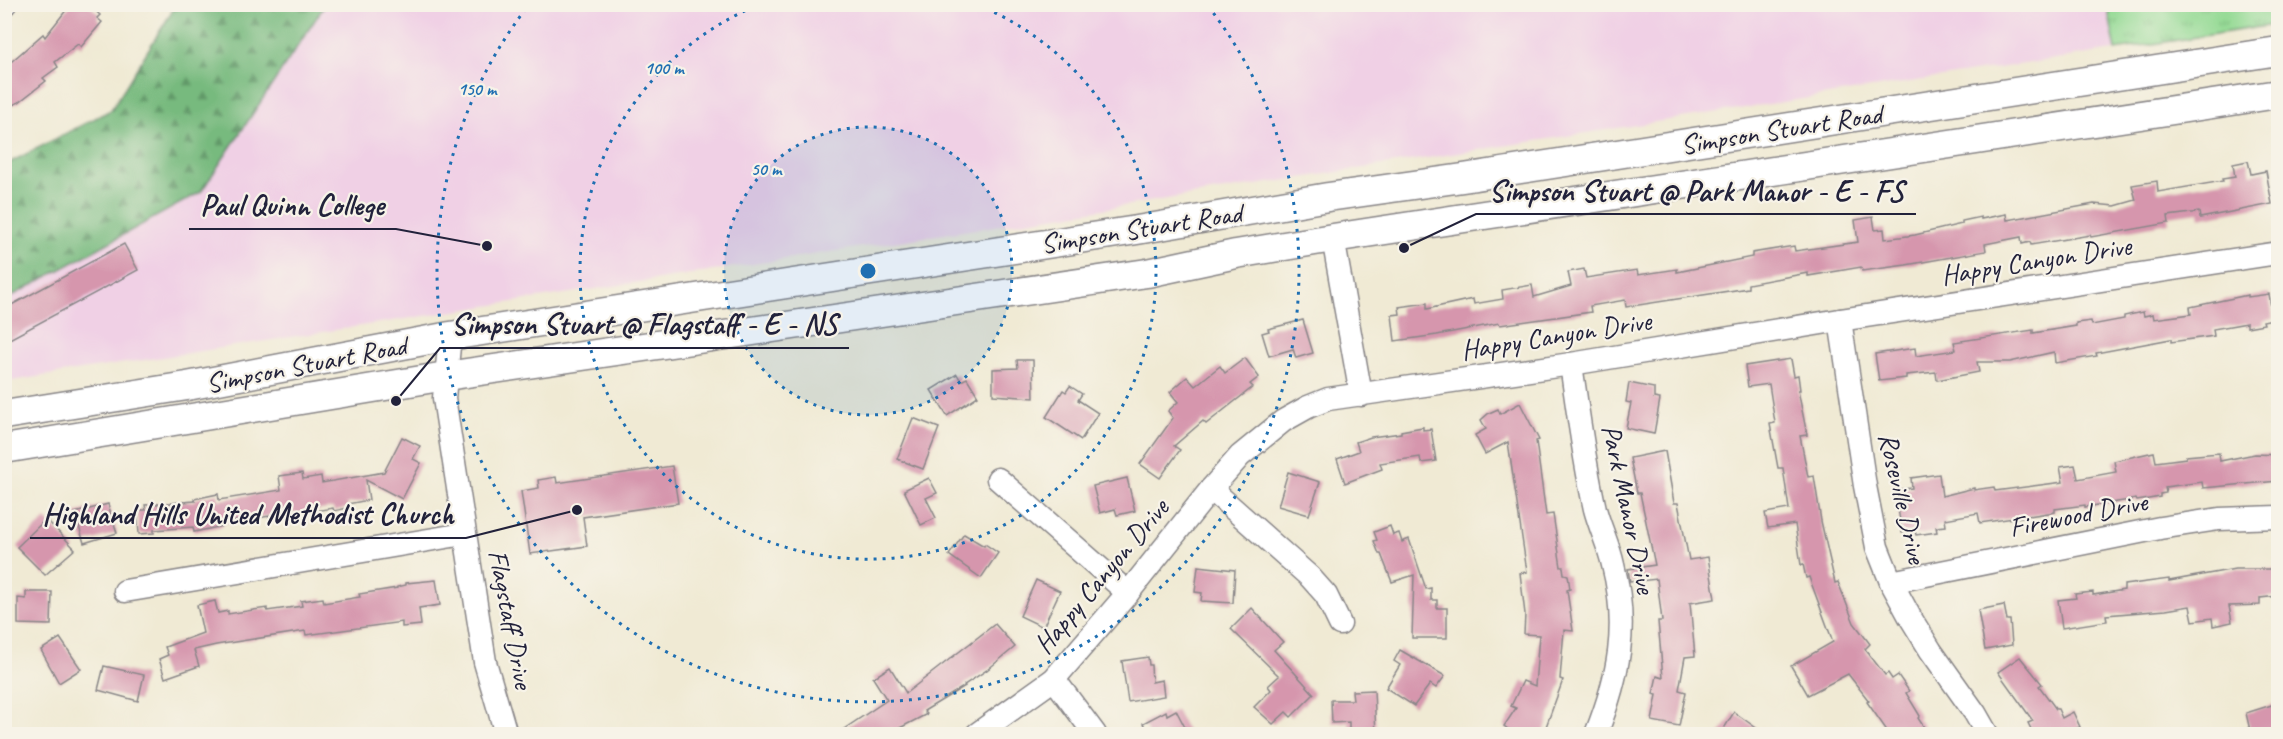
<svg xmlns="http://www.w3.org/2000/svg" width="2283" height="739" font-family="Caveat,sans-serif">
<defs>
<pattern id="grass-tufts" width="24" height="20" patternUnits="userSpaceOnUse" patternTransform="scale(1.5)"><rect width="24" height="20" fill="#94da94"/><path d="M3 7l-1-3M5 7V3M7 7l1-3M15 17l-1-3M17 17v-4M19 17l1-3" fill="none" stroke="#7fbb80"/></pattern>
<pattern id="forest-firs" width="22" height="20" patternUnits="userSpaceOnUse" patternTransform="scale(1.5)"><rect width="22" height="20" fill="#77ba7e"/><path d="M5 1l3.5 6h-7zM16 11l3.5 6h-7z" fill="#619768"/></pattern>
</defs>
<rect width="100%" height="100%" fill="#f7f3e8"/>
<filter id="ink" filterUnits="userSpaceOnUse"><feTurbulence type="fractalNoise" baseFrequency=".0167" numOctaves="2"/><feDisplacementMap in="SourceGraphic" scale="12" xChannelSelector="R" yChannelSelector="G"/><feConvolveMatrix kernelMatrix="1 2 1 2 8 2 1 2 1" color-interpolation-filters="sRGB"/></filter>
<filter id="wash" filterUnits="userSpaceOnUse"><feTurbulence type="fractalNoise" baseFrequency=".008" numOctaves="4" result="noise"/><feDisplacementMap in="SourceGraphic" scale="24" xChannelSelector="R" yChannelSelector="G"/><feGaussianBlur stdDeviation="1.35" result="paint"/><feColorMatrix in="noise" values="0 0 0 0 0 0 0 0 0 0 0 0 0 0 0 0 0 1.4 0 .05"/><feComposite in="paint" operator="in"/></filter>
<g filter="url(#wash)">
<rect width="100%" height="100%" fill="#f0ead4"/>
<path fill="#f0d0e5" d="M 325,5 L 2278,5 L 2278,24 L 5,382 L 5,300 L 201,192 Z"/>
<path fill="url(#grass-tufts)" stroke="#5b7e68" stroke-width="1.5" d="M 2107,5 L 2278,5 L 2278,24 L 2116,50 Z"/>
<path fill="url(#forest-firs)" stroke="#4c6e5c" stroke-width="1.5" d="M 176,5 L 325,5 L 201,192 L 5,300 L 5,165 L 111,110 Z"/>
<g id="blocks">
<g fill="#d696ad">
<path d="M 71,4 L 88,4 L 100,15 L 97,18 L 102,22 L 81,47 L 78,44 L 55,62 L 58,67 L 43,78 L 46,81 L 19,102 L 4,109 L 4,68 L 43,34 L 45,37 Z"/>
<path d="M 2248,161 L 2251,174 L 2266,171 L 2272,204 L 2200,218 L 2199,212 L 2168,216 L 2169,223 L 2091,237 L 2090,235 L 2031,245 L 2030,242 L 2022,244 L 2021,237 L 1985,244 L 1986,251 L 1906,265 L 1862,271 L 1861,267 L 1808,276 L 1808,273 L 1748,284 L 1748,288 L 1626,307 L 1625,300 L 1590,306 L 1591,312 L 1500,325 L 1499,323 L 1437,335 L 1395,341 L 1392,315 L 1400,314 L 1399,307 L 1427,303 L 1427,309 L 1473,299 L 1474,304 L 1503,299 L 1502,290 L 1532,285 L 1534,297 L 1571,286 L 1568,272 L 1584,269 L 1586,278 L 1637,270 L 1638,275 L 1677,269 L 1677,272 L 1752,257 L 1752,253 L 1794,246 L 1795,251 L 1858,242 L 1855,220 L 1873,217 L 1875,230 L 1884,229 L 1885,239 L 1915,235 L 1962,224 L 1962,221 L 1981,217 L 1981,219 L 2006,214 L 2007,220 L 2094,204 L 2115,206 L 2136,200 L 2132,185 L 2157,181 L 2158,192 L 2223,181 L 2222,179 L 2235,177 L 2233,164 Z"/>
<path d="M 124,244 L 138,270 L 4,342 L 4,309 Z"/>
<path d="M 2269,294 L 2273,319 L 2263,321 L 2264,324 L 2247,327 L 2247,323 L 2213,329 L 2214,336 L 2171,342 L 2171,339 L 2096,353 L 2097,356 L 2055,363 L 2054,352 L 2010,362 L 1977,362 L 1979,372 L 1937,380 L 1936,372 L 1906,375 L 1906,378 L 1879,381 L 1875,354 L 1915,348 L 1916,356 L 1956,350 L 1954,342 L 2033,330 L 2033,333 L 2076,326 L 2076,323 L 2091,321 L 2092,325 L 2124,319 L 2124,316 L 2143,312 L 2144,316 L 2153,314 L 2154,319 L 2191,314 L 2190,307 L 2248,295 L 2248,297 Z"/>
<path d="M 1303,320 L 1313,353 L 1296,358 L 1293,349 L 1269,356 L 1262,333 L 1269,331 L 1268,329 Z"/>
<path d="M 1245,358 L 1259,377 L 1250,384 L 1253,387 L 1206,424 L 1203,421 L 1174,446 L 1180,450 L 1160,478 L 1140,464 L 1173,418 L 1168,411 L 1178,402 L 1170,392 L 1187,377 L 1195,386 L 1220,366 L 1225,373 Z"/>
<path d="M 1791,359 L 1794,376 L 1798,375 L 1800,390 L 1798,390 L 1807,435 L 1800,436 L 1808,477 L 1814,476 L 1821,521 L 1835,583 L 1838,582 L 1854,623 L 1870,644 L 1865,649 L 1885,675 L 1888,673 L 1892,679 L 1898,675 L 1909,691 L 1906,693 L 1920,716 L 1918,718 L 1929,735 L 1890,735 L 1867,702 L 1869,701 L 1848,674 L 1808,695 L 1791,666 L 1833,642 L 1809,577 L 1806,578 L 1803,564 L 1801,565 L 1795,524 L 1768,528 L 1765,513 L 1789,509 L 1783,468 L 1778,468 L 1770,424 L 1775,423 L 1769,384 L 1748,387 L 1745,366 Z"/>
<path d="M 1017,360 L 1033,360 L 1034,398 L 993,395 L 993,369 L 1018,368 Z"/>
<path d="M 957,374 L 961,381 L 967,378 L 978,396 L 947,416 L 931,390 Z"/>
<path d="M 1629,383 L 1654,388 L 1654,398 L 1660,399 L 1654,434 L 1626,428 L 1631,403 L 1626,402 Z"/>
<path d="M 1070,386 L 1082,394 L 1078,400 L 1098,413 L 1081,440 L 1046,417 L 1063,390 L 1066,392 Z"/>
<path d="M 1520,403 L 1539,440 L 1536,441 L 1546,515 L 1553,514 L 1561,567 L 1563,567 L 1564,574 L 1568,575 L 1570,589 L 1567,590 L 1573,631 L 1564,630 L 1560,679 L 1563,680 L 1543,735 L 1516,735 L 1504,726 L 1516,708 L 1511,706 L 1523,681 L 1535,686 L 1539,635 L 1524,634 L 1525,614 L 1520,573 L 1527,572 L 1508,442 L 1485,454 L 1475,435 L 1486,429 L 1481,420 L 1489,413 L 1498,409 L 1500,414 Z"/>
<path d="M 913,418 L 939,428 L 923,469 L 897,459 Z"/>
<path d="M 1423,427 L 1423,430 L 1431,429 L 1436,461 L 1421,463 L 1420,457 L 1380,463 L 1382,469 L 1345,483 L 1337,459 L 1359,451 L 1356,442 L 1371,437 L 1401,433 L 1401,431 Z"/>
<path d="M 402,437 L 420,446 L 413,459 L 421,463 L 402,499 L 366,480 L 369,500 L 347,504 L 348,508 L 334,511 L 333,508 L 296,514 L 296,512 L 223,523 L 223,526 L 194,532 L 193,527 L 154,530 L 154,533 L 139,534 L 137,510 L 146,510 L 145,505 L 195,501 L 194,499 L 218,494 L 219,500 L 281,490 L 279,476 L 302,473 L 303,479 L 321,476 L 322,483 L 384,472 Z"/>
<path d="M 1665,451 L 1674,503 L 1678,503 L 1689,560 L 1708,557 L 1715,599 L 1690,603 L 1695,656 L 1685,657 L 1679,690 L 1686,692 L 1679,726 L 1652,721 L 1657,695 L 1653,694 L 1657,676 L 1663,678 L 1658,621 L 1662,621 L 1657,579 L 1630,582 L 1628,569 L 1655,565 L 1640,493 L 1637,493 L 1630,458 Z"/>
<path d="M 2154,452 L 2156,462 L 2186,458 L 2186,456 L 2219,453 L 2220,461 L 2255,454 L 2278,455 L 2278,481 L 2203,488 L 2202,482 L 2165,487 L 2166,493 L 2160,494 L 2160,497 L 2137,501 L 2136,499 L 2085,507 L 2085,505 L 2055,509 L 2055,512 L 1980,523 L 1978,513 L 1945,519 L 1946,526 L 1936,527 L 1937,532 L 1916,535 L 1915,531 L 1902,533 L 1895,490 L 1912,488 L 1911,478 L 1939,474 L 1942,496 L 1974,488 L 1974,490 L 1994,487 L 1995,491 L 2063,482 L 2060,467 L 2075,465 L 2078,479 L 2116,472 L 2114,461 Z"/>
<path d="M 672,466 L 678,503 L 583,517 L 587,546 L 530,554 L 521,491 L 539,488 L 538,480 L 556,477 L 557,483 Z"/>
<path d="M 1288,472 L 1320,482 L 1309,515 L 1278,506 Z"/>
<path d="M 929,478 L 937,493 L 926,498 L 936,518 L 921,525 L 904,490 Z"/>
<path d="M 1127,478 L 1135,511 L 1117,515 L 1115,509 L 1100,513 L 1093,486 Z"/>
<path d="M 108,504 L 117,533 L 84,543 L 75,513 Z"/>
<path d="M 46,519 L 75,549 L 45,575 L 17,547 Z"/>
<path d="M 1390,526 L 1393,535 L 1399,533 L 1402,542 L 1409,539 L 1426,589 L 1431,588 L 1431,600 L 1437,600 L 1437,608 L 1447,608 L 1447,638 L 1412,638 L 1414,575 L 1392,582 L 1381,554 L 1379,554 L 1374,541 L 1377,540 L 1374,532 Z"/>
<path d="M 964,534 L 984,546 L 985,544 L 998,553 L 981,578 L 949,555 Z"/>
<path d="M 1198,566 L 1235,570 L 1233,603 L 1201,601 L 1202,593 L 1195,592 Z"/>
<path d="M 2235,569 L 2278,569 L 2278,596 L 2260,598 L 2260,605 L 2229,606 L 2232,622 L 2213,626 L 2212,618 L 2193,621 L 2190,606 L 2166,610 L 2106,615 L 2107,621 L 2062,628 L 2058,600 L 2076,598 L 2075,594 L 2093,592 L 2093,595 L 2124,590 L 2124,585 L 2169,579 L 2169,581 Z"/>
<path d="M 436,580 L 440,605 L 419,608 L 421,625 L 402,627 L 402,622 L 306,635 L 305,631 L 216,645 L 194,650 L 199,666 L 165,678 L 159,659 L 168,655 L 165,647 L 203,633 L 197,605 L 215,601 L 218,613 L 228,611 L 228,614 L 267,608 L 267,611 L 302,606 L 301,601 L 323,598 L 324,603 L 360,597 L 359,594 L 397,588 L 397,587 L 406,585 L 406,583 Z"/>
<path d="M 1036,580 L 1060,591 L 1043,627 L 1020,616 Z"/>
<path d="M 26,592 L 52,592 L 51,625 L 18,624 L 18,598 L 26,599 Z"/>
<path d="M 2004,605 L 2007,620 L 2010,620 L 2012,645 L 1985,650 L 1978,610 Z"/>
<path d="M 1252,608 L 1283,642 L 1274,650 L 1314,694 L 1291,717 L 1286,712 L 1273,724 L 1254,707 L 1271,690 L 1268,686 L 1279,676 L 1231,629 Z"/>
<path d="M 995,624 L 1015,647 L 987,670 L 964,685 L 965,686 L 924,711 L 927,714 L 894,731 L 891,728 L 882,735 L 835,735 L 887,700 L 873,678 L 890,667 L 906,693 Z"/>
<path d="M 60,638 L 81,669 L 59,683 L 41,650 Z"/>
<path d="M 1400,650 L 1445,676 L 1436,688 L 1430,684 L 1414,706 L 1386,688 L 1400,665 L 1394,661 Z"/>
<path d="M 1148,657 L 1149,665 L 1151,665 L 1152,682 L 1162,680 L 1164,696 L 1128,702 L 1122,661 Z"/>
<path d="M 2020,657 L 2042,684 L 2039,686 L 2056,709 L 2058,709 L 2062,718 L 2073,712 L 2080,727 L 2069,732 L 2070,735 L 2029,735 L 2033,733 L 2028,723 L 2033,721 L 1998,672 Z"/>
<path d="M 104,666 L 144,675 L 138,701 L 98,690 Z"/>
<path d="M 1374,690 L 1376,735 L 1349,735 L 1349,722 L 1332,723 L 1331,700 L 1353,700 L 1352,691 Z"/>
<path d="M 2278,703 L 2278,730 L 2251,735 L 2246,713 Z"/>
<path d="M 1176,710 L 1189,735 L 1149,735 L 1143,723 L 1166,711 L 1167,715 Z"/>
<path d="M 1734,712 L 1766,735 L 1720,735 Z"/>
</g>
</g>
</g>
<g filter="url(#ink)">
<use href="#blocks" fill-opacity="0" stroke="#898688" stroke-width="1.5"/>
<g fill="none" stroke-linecap="round" stroke-linejoin="round">
<g stroke="#898688" stroke-width="25">
<g id="minor">
<path d="M 4,5 L 5,4"/>
<path d="M 1333,238 L 1361,395"/>
<path d="M 1840,320 L 1865,486 L 1877,547 L 1891,582 L 1910,617 L 1931,651 L 1975,713 L 1987,734"/>
<path d="M 450,336 L 444,398 L 485,662 L 506,734"/>
<path d="M 1571,364 C 1578,413 1584,461 1595,509 C 1600,528 1609,546 1613,565 C 1629,627 1619,676 1596,734"/>
<path d="M 998,479 L 1128,593"/>
<path d="M 1211,489 L 1310,577 L 1326,595 L 1340,624"/>
<path d="M 1891,582 L 2160,528 L 2219,519 L 2278,517"/>
<path d="M 125,591 L 464,534"/>
<path d="M 1054,679 L 1095,734"/>
<path d="M 977,734 L 1054,679 L 1128,593 L 1211,489 L 1240,456 L 1283,421 L 1308,407 L 1328,399 L 1571,364 L 1840,320 L 2278,253"/>
</g>
</g>
<g stroke="#898688" stroke-width="31">
<g id="major">
<path d="M 4,415 L 187,386 L 450,336 L 1137,230 L 1328,197 L 1463,178 L 2278,51"/>
<path d="M 4,449 L 446,376 L 1147,273 L 1236,254 L 1333,238 L 2278,94"/>
</g>
</g>
<use href="#minor" stroke="#fff" stroke-width="22"/>
<use href="#major" stroke="#fff" stroke-width="28"/>
</g>
</g>
<circle cx="868" cy="271" r="144" fill="#1f6fb2" fill-opacity=".12"/>
<g fill="none" stroke="#1f6fb2" stroke-width="3" stroke-dasharray="3 6">
<circle cx="868" cy="271" r="144"/>
<path d="M978 5A288 288 0 1 1 758 5"/>
<path d="M1208 6A431 431 0 1 1 528 6"/>
</g>
<g text-anchor="middle" dominant-baseline="central" stroke-width="4.5" stroke-linejoin="round" paint-order="stroke">
<g font-size="28" fill="#22223b" stroke="#f7f3e8">
<text transform="translate(1781 129) rotate(-9)">Simpson Stuart Road</text>
<text transform="translate(1141 228) rotate(-9)">Simpson Stuart Road</text>
<text transform="translate(2036 260) rotate(-9)">Happy Canyon Drive</text>
<text transform="translate(1556 335) rotate(-9)">Happy Canyon Drive</text>
<text transform="translate(306 364) rotate(-11)">Simpson Stuart Road</text>
<text transform="translate(1903 498) rotate(77)">Roseville Drive</text>
<text transform="translate(1629 509) rotate(78)">Park Manor Drive</text>
<text transform="translate(2078 514) rotate(-11)">Firewood Drive</text>
<text transform="translate(1101 576) rotate(-50)">Happy Canyon Drive</text>
<text transform="translate(511 619) rotate(79)">Flagstaff Drive</text>
</g>
</g>
<circle cx="868" cy="271" r="9" fill="#1f6fb2" stroke="#f7f3e8" stroke-width="3"/>
<g font-size="18" text-anchor="middle" font-weight="bold" fill="#1f6fb2" stroke="#f7f3e8" stroke-width="4.5" stroke-linejoin="round" paint-order="stroke">
<text x="664" y="74">100 m</text>
<text x="477" y="95">150 m</text>
<text x="766" y="175">50 m</text>
</g>
<path fill="none" stroke="#22223b" stroke-width="2" d="M1404 248L1476 214H1916M487 246L396 229H189M396 401L440 348H849M577 510L466 538H30"/>
<g fill="#22223b" stroke="#f7f3e8" stroke-width="2">
<circle cx="1404" cy="248" r="6"/>
<circle cx="487" cy="246" r="6"/>
<circle cx="396" cy="401" r="6"/>
<circle cx="577" cy="510" r="6"/>
</g>
<g font-size="30" text-anchor="middle" font-weight="bold" fill="#22223b" stroke="#f7f3e8" stroke-width="4.5" stroke-linejoin="round" paint-order="stroke">
<text x="1696" y="201">Simpson Stuart @ Park Manor - E - FS</text>
<text x="292" y="215">Paul Quinn College</text>
<text x="644" y="334">Simpson Stuart @ Flagstaff - E - NS</text>
<text x="248" y="524">Highland Hills United Methodist Church</text>
</g>
<rect width="2283" height="739" fill="none" stroke="#f7f3e8" stroke-width="24"/>
</svg>
